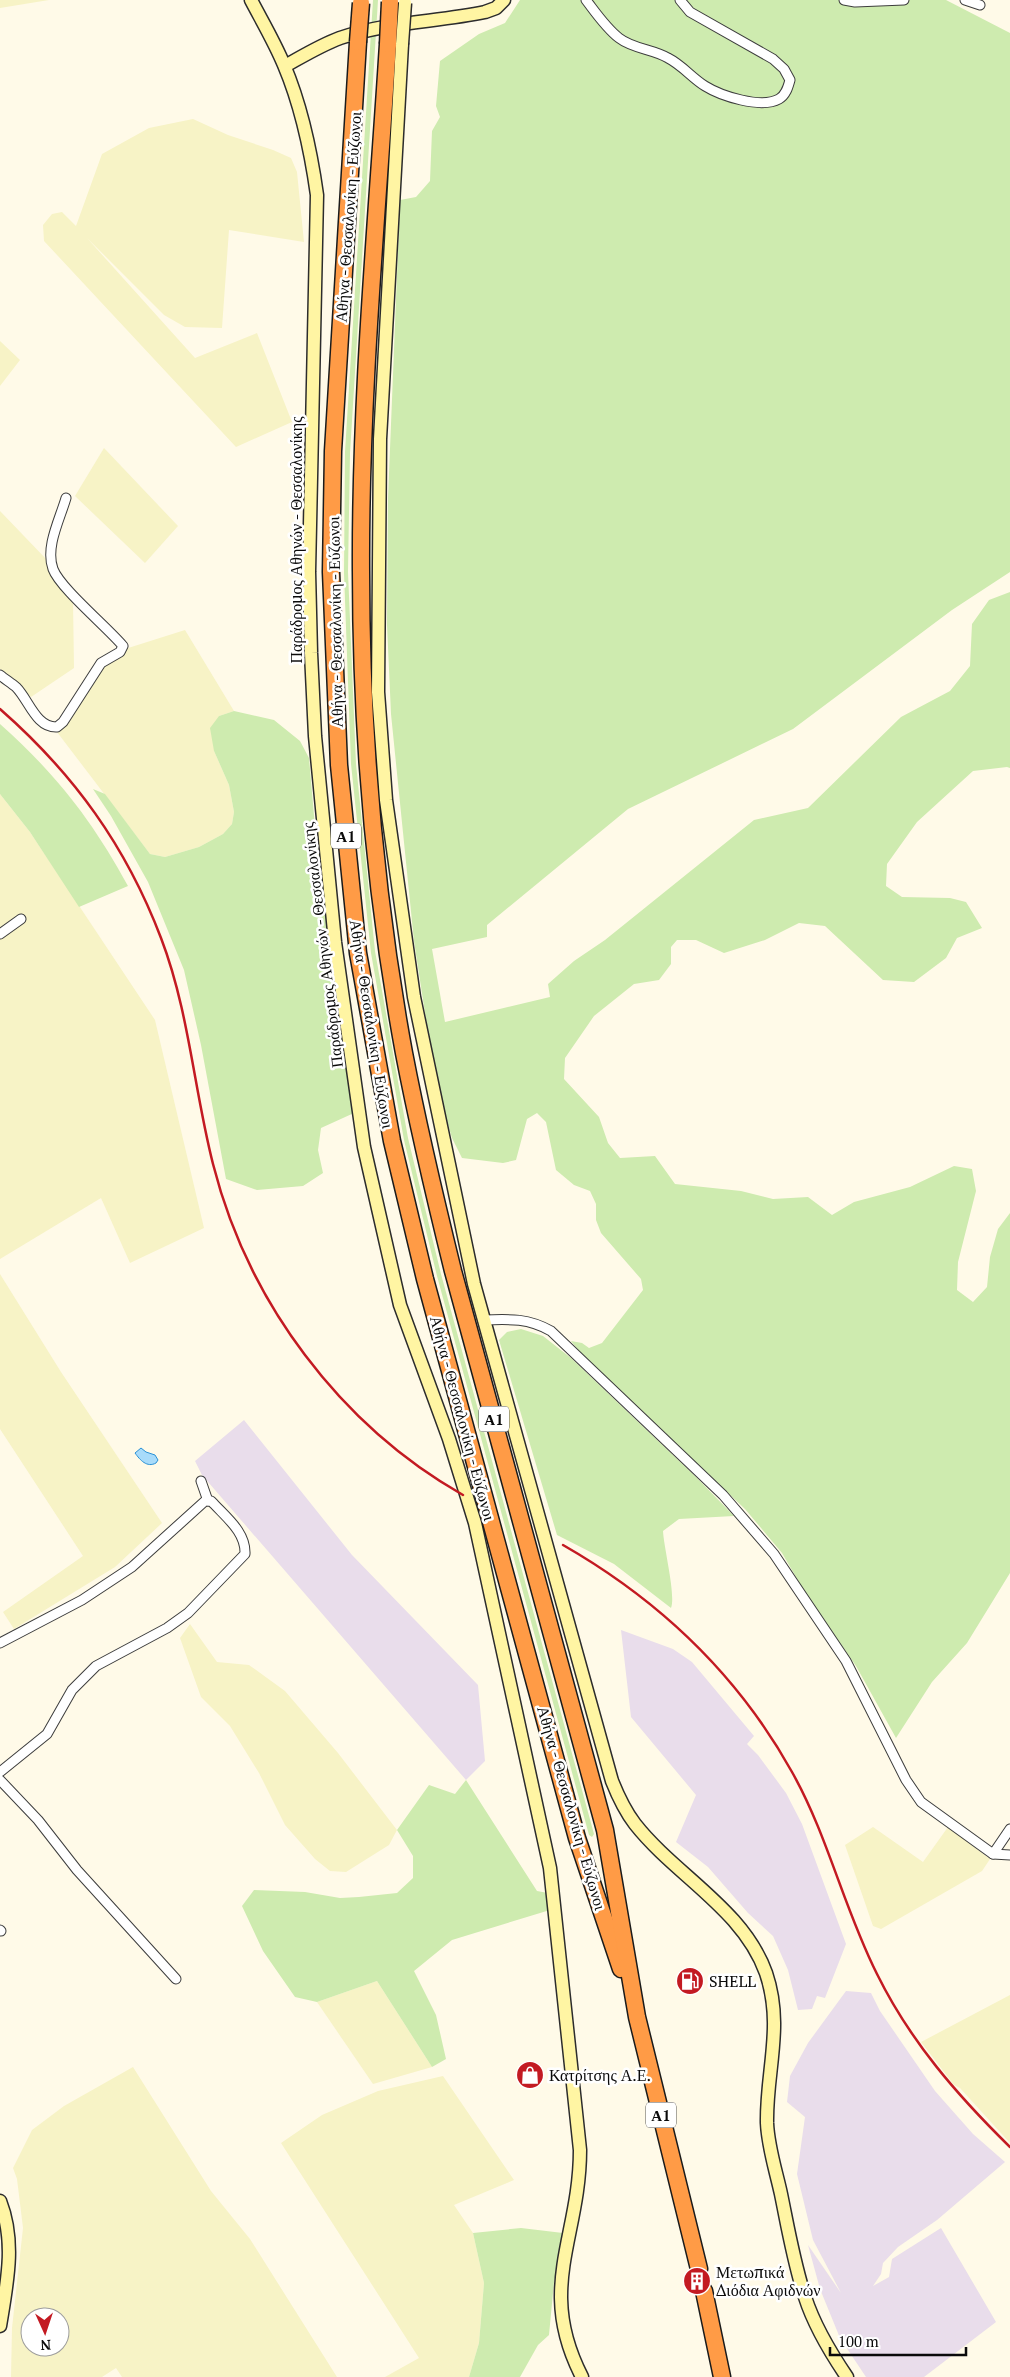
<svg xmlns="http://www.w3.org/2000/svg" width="1010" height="2377" font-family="'PT Serif',serif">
<rect width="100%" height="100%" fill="#fffae8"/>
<g fill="#e9ddeb">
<path d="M 244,1420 L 352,1555 L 478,1685 L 485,1761 L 466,1780 L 202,1475 L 195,1461 Z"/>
<path d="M 621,1630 L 673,1649 L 692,1662 L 754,1736 L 747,1744 L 758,1755 L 786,1793 L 802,1824 L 846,1944 L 825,1998 L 817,1996 L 812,2009 L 798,2010 L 788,1970 L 773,1936 L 748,1913 L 708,1867 L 676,1842 L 696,1795 L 631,1717 Z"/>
<path d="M 846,1991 L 871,1993 L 880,2011 L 935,2091 L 973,2134 L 1005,2162 L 937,2220 L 898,2247 L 883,2263 L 881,2274 L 873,2286 L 889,2277 L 892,2259 L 941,2228 L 996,2322 L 924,2377 L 866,2377 L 840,2338 L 820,2289 L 808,2245 L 841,2293 L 813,2240 L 797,2174 L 805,2117 L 787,2102 L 790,2076 L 808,2043 Z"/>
</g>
<g fill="#f7f3c6" fill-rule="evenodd">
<path d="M 0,0 L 49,0 L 0,8 Z"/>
<path d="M 193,119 L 228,135 L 273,150 L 291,158 L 297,172 L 304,242 L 229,230 L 222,328 L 185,327 L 164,315 L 87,238 L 195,358 L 257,333 L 292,422 L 236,447 L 44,241 L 43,225 L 52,214 L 62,212 L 76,226 L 102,154 L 149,128 Z"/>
<path d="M 0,341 L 20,360 L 0,386 Z"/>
<path d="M 104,448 L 178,526 L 145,563 L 75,496 Z"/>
<path d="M 0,511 L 47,560 L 51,576 L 73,600 L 74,668 L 31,697 L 0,669 Z"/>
<path d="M 185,630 L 234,711 L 219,716 L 214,751 L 229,785 L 234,812 L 232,824 L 223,834 L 199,847 L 165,857 L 150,854 L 57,732 L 102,666 L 125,649 Z"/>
<path d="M 0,794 L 30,832 L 155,1020 L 204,1228 L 130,1263 L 101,1198 L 0,1259 Z"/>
<path d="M 0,1274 L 61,1372 L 162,1523 L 115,1567 L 14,1629 L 3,1612 L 83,1556 L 0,1429 Z"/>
<path d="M 190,1624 L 217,1662 L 249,1665 L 285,1691 L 338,1753 L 397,1830 L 389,1845 L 346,1872 L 330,1871 L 315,1859 L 285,1825 L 259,1773 L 230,1726 L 201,1697 L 180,1638 Z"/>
<path d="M 873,1827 L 923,1862 L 948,1827 L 990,1859 L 982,1871 L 881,1929 L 873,1926 L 845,1845 Z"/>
<path d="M 377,1981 L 432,2067 L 373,2084 L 317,2002 Z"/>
<path d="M 1010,1995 L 1010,2143 L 960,2088 L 954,2085 L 921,2042 Z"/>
<path d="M 133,2067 L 211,2191 L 250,2239 L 337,2377 L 122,2377 L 116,2368 L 102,2377 L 11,2377 L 12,2328 L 23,2228 L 17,2179 L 13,2168 L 32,2130 L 64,2106 ZM 30,2317 L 60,2317 L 60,2347 L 30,2347 Z"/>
<path d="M 443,2076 L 514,2180 L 454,2205 L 473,2233 L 484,2283 L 479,2343 L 469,2377 L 385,2377 L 419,2358 L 281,2143 L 322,2115 L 378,2091 Z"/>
</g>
<g fill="#ceebaf">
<path d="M 373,0 L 378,0 L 350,453 L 348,572 L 356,764 L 375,951 L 408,1138 L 441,1274 L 594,1834 L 592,1837 L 589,1835 L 437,1276 L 404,1140 L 371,953 L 351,764 L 344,573 L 345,452 Z"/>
<path d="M 520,0 L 946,0 L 1010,33 L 1010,572 L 952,610 L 793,729 L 628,809 L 487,925 L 487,937 L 432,949 L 445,1022 L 550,997 L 548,984 L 574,961 L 605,940 L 754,820 L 808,808 L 901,717 L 950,691 L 970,666 L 972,624 L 989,600 L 1010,592 L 1010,768 L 1007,767 L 973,771 L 917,822 L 887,864 L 886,886 L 902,897 L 950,898 L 966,902 L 982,928 L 957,938 L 946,958 L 914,982 L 883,980 L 825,926 L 799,923 L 765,940 L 724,953 L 696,940 L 677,940 L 671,947 L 671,964 L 659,980 L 634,984 L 594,1016 L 565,1058 L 564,1079 L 599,1117 L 608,1143 L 620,1158 L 655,1156 L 675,1184 L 741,1191 L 773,1199 L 808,1197 L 832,1215 L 854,1202 L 910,1187 L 954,1166 L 972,1169 L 976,1191 L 958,1262 L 957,1290 L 973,1302 L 987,1287 L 990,1257 L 998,1229 L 1010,1213 L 1010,1573 L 967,1643 L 932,1682 L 896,1738 L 856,1666 L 803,1589 L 782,1553 L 745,1509 L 584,1357 L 571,1341 L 582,1343 L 589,1348 L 602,1343 L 643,1290 L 641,1279 L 601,1233 L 596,1220 L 596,1204 L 590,1191 L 574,1185 L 556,1170 L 546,1122 L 537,1113 L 527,1119 L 516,1160 L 503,1163 L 462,1158 L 452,1138 L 442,1104 L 427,1026 L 414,941 L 391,714 L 387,625 L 388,499 L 400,200 L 416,197 L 430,181 L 432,131 L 440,117 L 436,106 L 440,61 L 479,34 L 505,23 Z"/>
<path d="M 234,711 L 274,720 L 300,741 L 309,758 L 316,838 L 354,1113 L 321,1128 L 318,1150 L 323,1173 L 303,1186 L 257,1190 L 226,1179 L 201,1045 L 184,970 L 148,882 L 111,816 L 93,789 L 105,794 L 150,854 L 165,857 L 199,847 L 223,834 L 232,824 L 234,812 L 229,785 L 214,751 L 210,728 L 219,716 Z"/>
<path d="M 0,724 C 56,774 92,820 128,886 L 79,907 L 30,832 L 0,794 Z"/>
<path d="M 521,1329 L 543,1336 L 571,1358 L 696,1477 L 734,1516 L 679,1519 L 663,1531 C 664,1549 676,1595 671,1608 L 614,1564 L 557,1535 L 499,1340 L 507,1332 Z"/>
<path d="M 466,1780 L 537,1891 L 548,1893 L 550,1910 L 452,1940 L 414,1971 L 436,2015 L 446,2059 L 432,2067 L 377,1981 L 317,2002 L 295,1997 L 263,1951 L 242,1906 L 254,1890 L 305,1892 L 340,1898 L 359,1897 L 397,1893 L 413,1878 L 413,1856 L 397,1830 L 429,1785 L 455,1794 Z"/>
<path d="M 521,2228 L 563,2233 L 554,2282 L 549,2335 L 538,2345 L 520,2377 L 469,2377 L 479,2343 L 484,2283 L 473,2233 Z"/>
</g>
<path fill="#a8dbfa" stroke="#2a91d6" d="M 141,1448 L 146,1452 L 155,1455 L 158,1460 L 156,1463 C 147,1468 140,1460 135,1453 Z"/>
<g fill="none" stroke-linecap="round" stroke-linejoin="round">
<g stroke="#3d3d3d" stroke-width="11">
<g id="street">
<path d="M 586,0 C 596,13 606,28 619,38 C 633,49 653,49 668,58 C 682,65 692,78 705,86 C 721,96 761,109 779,99 C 786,95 788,87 790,80 L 784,69 L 773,59 L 690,12 L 680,0"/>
<path d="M 844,0 L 855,2 L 904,0"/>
<path d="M 965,0 L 980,5"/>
<path d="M 0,675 C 5,679 11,683 16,687 C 29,700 36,728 57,727 L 63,722 L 101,663 L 120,652 L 123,646 C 107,627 60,588 53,569 C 45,547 60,519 66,498"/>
<path d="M 0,934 L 21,919"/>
<path d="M 483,1320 C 510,1319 528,1318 551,1331 L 723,1495 L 774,1554 L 846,1661 L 906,1780 L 921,1802 L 993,1854 L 1010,1855"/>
<path d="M 201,1481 L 208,1501"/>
<path d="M 0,1643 L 82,1600 L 132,1567 L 205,1501 L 211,1501 L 214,1504 C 228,1519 246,1533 245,1554 L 188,1613 L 167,1628 L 96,1666 L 72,1690 L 47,1734 L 0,1772"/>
<path d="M 0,1780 L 38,1820 L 77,1870 L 176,1979"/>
<path d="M 993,1854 L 1010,1829"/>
<path d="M 0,1930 L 1,1931"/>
</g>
</g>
<g stroke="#2c2c2c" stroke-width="15">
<g id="secondary">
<path d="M 251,0 C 262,21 275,43 284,65 C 301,105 311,152 317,195 L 309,572 L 311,653 L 315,736 L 335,942 L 364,1147 L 400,1305 L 449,1439 L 475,1523 L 550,1868 L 580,2150 C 580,2238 536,2288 582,2377"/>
<path d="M 402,44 L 380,439 L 378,692 L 386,800 L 414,997 L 474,1284 L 612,1781 C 618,1796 625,1811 635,1824 C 676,1876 743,1909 766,1973 C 784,2026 766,2071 767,2123 C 768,2147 776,2171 781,2194 C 788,2228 794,2264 805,2297 C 814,2325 830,2352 847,2377"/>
<path d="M 285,66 C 303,56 321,45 340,38 C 387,22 437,22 485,12 L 496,8 L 504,0"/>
<path d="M 0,2201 C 16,2242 7,2283 0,2326"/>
</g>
</g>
<g stroke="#1b1b1b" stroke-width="19">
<g id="highway">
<path d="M 358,42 L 333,451 L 331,572 L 339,765 L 358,953 L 392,1141 L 425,1279 L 577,1838 L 621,1969"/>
<path d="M 388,44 C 377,219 360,395 361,571 C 361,731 375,895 404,1053 C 418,1126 435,1198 453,1271 L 605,1830 L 637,2017 L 699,2269"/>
<path d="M 704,2291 L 722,2377"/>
</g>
</g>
<use href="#street" stroke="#fff" stroke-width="9"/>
<use href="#secondary" stroke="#fff5a3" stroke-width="12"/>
<use href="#highway" stroke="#ff9b46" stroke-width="16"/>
<g stroke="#c31a22" stroke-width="2.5">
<path d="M 0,709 C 74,774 126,846 161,938 C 189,1011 194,1090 213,1164 C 248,1302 340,1425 463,1495"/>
<path d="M 563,1545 C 659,1600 738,1675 792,1772 C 828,1836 844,1909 877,1974 C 910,2041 957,2095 1010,2147"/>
</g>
<g stroke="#2c2c2c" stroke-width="15" stroke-linecap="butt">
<path id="secondary-bridge" d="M 402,44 L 405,3"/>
</g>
<g stroke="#1b1b1b" stroke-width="19" stroke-linecap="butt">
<g id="highway-bridge">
<path d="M 358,42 L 361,3"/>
<path d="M 388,44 L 390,2"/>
</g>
</g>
<use href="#secondary-bridge" stroke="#fff5a3" stroke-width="12"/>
<use href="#highway-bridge" stroke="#ff9b46" stroke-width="16"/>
</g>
<defs>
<g id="fuel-disc" transform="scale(1.4375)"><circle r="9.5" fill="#c31a22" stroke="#fff"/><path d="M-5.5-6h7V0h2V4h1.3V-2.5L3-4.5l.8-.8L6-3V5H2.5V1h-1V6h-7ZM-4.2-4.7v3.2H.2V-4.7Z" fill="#fff"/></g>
<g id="shop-disc" transform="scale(1.4375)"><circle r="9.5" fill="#c31a22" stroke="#fff"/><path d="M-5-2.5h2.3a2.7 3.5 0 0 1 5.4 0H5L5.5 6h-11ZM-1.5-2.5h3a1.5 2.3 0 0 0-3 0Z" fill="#fff"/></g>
<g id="building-disc" transform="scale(1.4375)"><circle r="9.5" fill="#c31a22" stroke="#fff"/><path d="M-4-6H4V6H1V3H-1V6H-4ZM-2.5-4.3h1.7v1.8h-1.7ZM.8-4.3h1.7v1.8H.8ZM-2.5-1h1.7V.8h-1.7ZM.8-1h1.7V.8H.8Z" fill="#fff"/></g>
</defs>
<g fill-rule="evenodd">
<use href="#fuel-disc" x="690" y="1981"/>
<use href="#shop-disc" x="530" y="2075"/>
<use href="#building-disc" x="697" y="2281"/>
</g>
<g text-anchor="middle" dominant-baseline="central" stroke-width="5" stroke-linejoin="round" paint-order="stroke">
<g fill="#fff" stroke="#545454" stroke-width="1">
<rect x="331" y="823.5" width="30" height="25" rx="4"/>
<rect x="479" y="1406.5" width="30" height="25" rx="4"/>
<rect x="646" y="2102.5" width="30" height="25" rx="4"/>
</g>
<g font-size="15" font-weight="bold" fill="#0a0a0a">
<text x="346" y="836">Α1</text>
<text x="494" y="1419">Α1</text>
<text x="661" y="2115">Α1</text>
</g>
<g font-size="16" fill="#0a0a0a" stroke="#fff">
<text transform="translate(348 217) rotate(-86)">Αθήνα - Θεσσαλονίκη - Εύζωνοι</text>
<text transform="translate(296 540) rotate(-90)">Παράδρομος Αθηνών - Θεσσαλονίκης</text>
<text transform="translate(335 622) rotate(-91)">Αθήνα - Θεσσαλονίκη - Εύζωνοι</text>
<text transform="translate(322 945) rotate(-97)">Παράδρομος Αθηνών - Θεσσαλονίκης</text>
<text transform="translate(372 1024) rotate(81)">Αθήνα - Θεσσαλονίκη - Εύζωνοι</text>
<text transform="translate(463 1418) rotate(75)">Αθήνα - Θεσσαλονίκη - Εύζωνοι</text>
<text transform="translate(572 1808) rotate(74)">Αθήνα - Θεσσαλονίκη - Εύζωνοι</text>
</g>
<g font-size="16" fill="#0a0a0a" stroke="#fff" text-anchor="start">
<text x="709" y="1981">SHELL</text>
<text x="549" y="2075">Κατρίτσης Α.Ε.</text>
<text x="716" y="2272">Μετωπικά<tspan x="716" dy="18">Διόδια Αφιδνών</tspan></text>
</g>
</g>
<g transform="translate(45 2332) rotate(177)"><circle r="24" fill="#ffffff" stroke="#9d9d9d"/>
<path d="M0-4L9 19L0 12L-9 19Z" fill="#c31a22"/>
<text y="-8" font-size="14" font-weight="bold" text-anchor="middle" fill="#0a0a0a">N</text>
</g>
<path d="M830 2347v8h136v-8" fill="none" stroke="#0a0a0a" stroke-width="2.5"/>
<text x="838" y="2347" font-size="15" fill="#0a0a0a" stroke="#ffffff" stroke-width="4" paint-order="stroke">100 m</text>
</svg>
